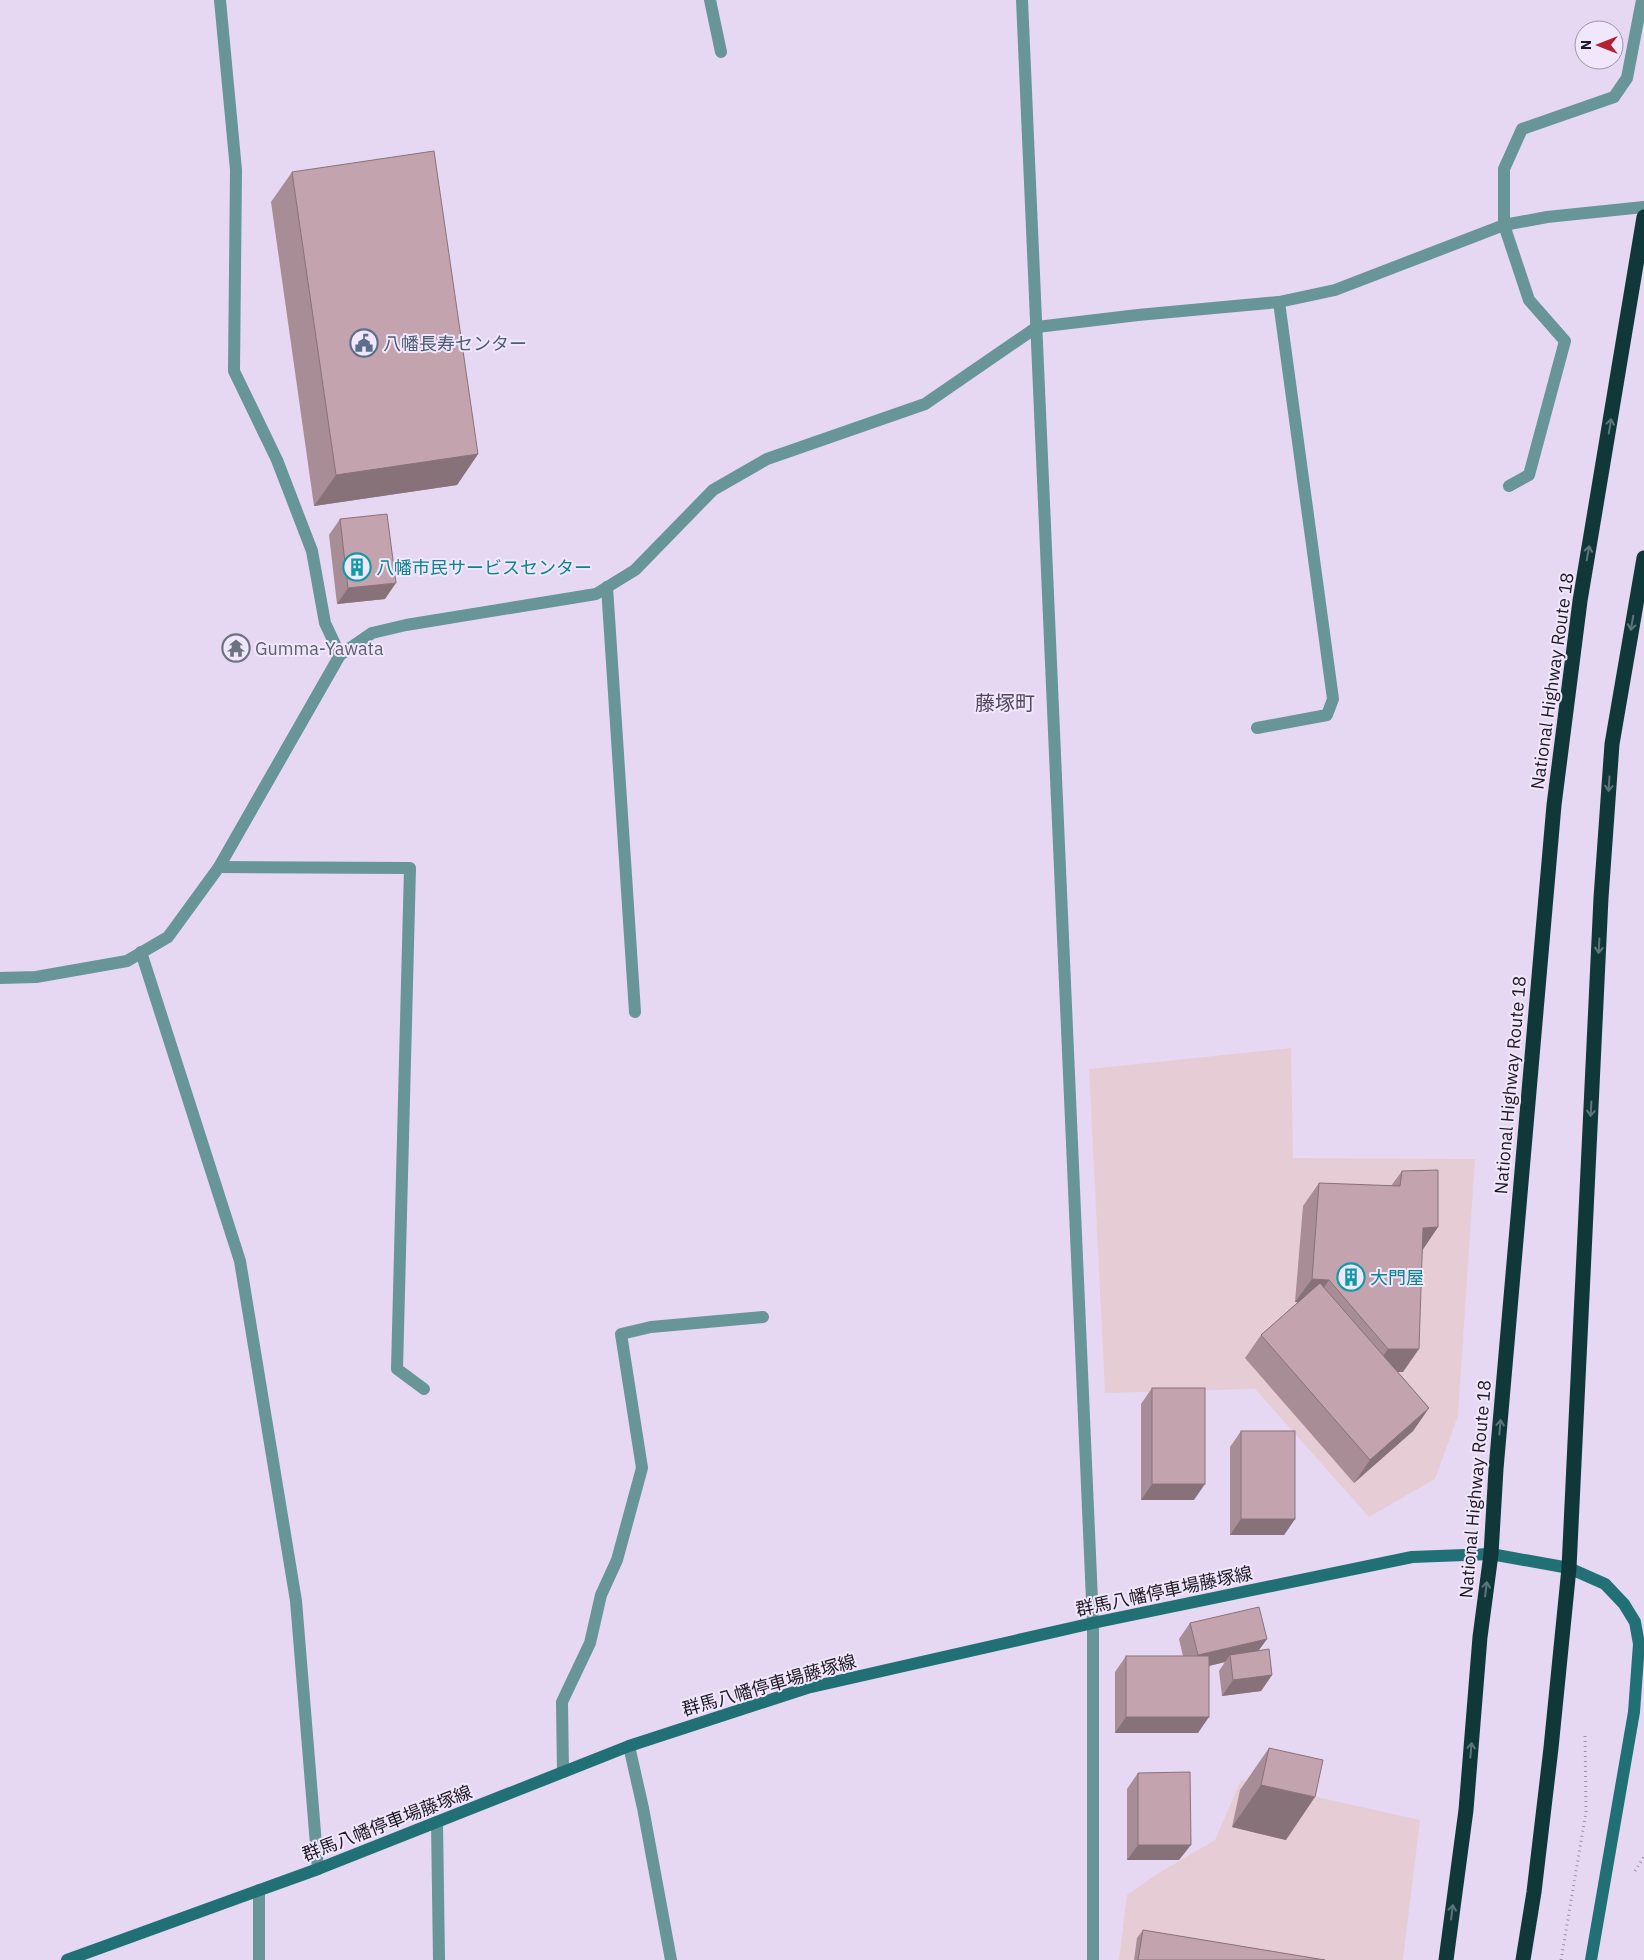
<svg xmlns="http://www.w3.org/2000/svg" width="1644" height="1960" font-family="'IBM Plex Sans','Noto Sans JP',sans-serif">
<rect width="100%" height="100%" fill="#e6d8f3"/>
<g fill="#e6cdd5">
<path d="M 1291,1048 L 1293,1158 L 1475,1159 L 1458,1416 L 1435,1479 L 1369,1517 L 1255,1389 L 1105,1393 L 1089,1069 Z"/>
<path d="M 1241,1780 L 1420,1820 L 1403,1960 L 1119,1960 L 1127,1895 L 1157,1874 L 1215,1840 Z"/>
</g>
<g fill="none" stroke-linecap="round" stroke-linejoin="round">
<g stroke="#9c92a6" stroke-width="3" stroke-dasharray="1 4" stroke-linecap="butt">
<path d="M 1635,1871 L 1644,1857"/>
<path d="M 1561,1960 L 1586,1812 L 1585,1735"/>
</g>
<g stroke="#679598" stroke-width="12">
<path d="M 1504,225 L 1529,300 L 1565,341 L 1529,475 L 1509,486"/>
<path d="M 1257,728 L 1327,715 L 1333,699 L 1279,302"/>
</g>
<g stroke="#679598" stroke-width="12">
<path d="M 220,0 L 236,170 L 234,371 L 277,460 L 312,551 L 325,623 L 340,655"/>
<path d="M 710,0 L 721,52"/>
<path d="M 1022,0 L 1093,1623 L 1093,1960"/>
<path d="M 1504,225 L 1504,169 L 1522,129 L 1614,97 L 1627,78 L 1642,0"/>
<path d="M 607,587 L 635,1012"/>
<path d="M 219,867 L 410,868 L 397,1369 L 424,1389"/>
<path d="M 141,952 L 240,1261 L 296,1601 L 318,1869"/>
<path d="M 0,978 L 36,977 L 127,961 L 168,937 L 219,867 L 340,655 L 372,633 L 406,625 L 596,594 L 635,570 L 713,490 L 767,459 L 925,404 L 1037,327 L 1138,315 L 1279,302 L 1335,290 L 1504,225 L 1547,217 L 1644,207"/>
<path d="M 629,1746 L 643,1808 L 671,1960"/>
<path d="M 563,1772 L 562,1702 L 590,1643 L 601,1595 L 617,1560 L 642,1468 L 621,1334 L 651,1327 L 763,1317"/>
<path d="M 437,1822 L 439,1960"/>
<path d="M 259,1890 L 259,1960"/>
</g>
<path stroke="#207075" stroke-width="12" d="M 67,1960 L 318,1869 L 629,1746 L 807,1688 L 1093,1623 L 1412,1557 L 1491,1554 L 1569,1568 L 1605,1584 L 1624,1604 L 1635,1622 L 1639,1644 L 1634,1712 L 1591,1960"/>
<g stroke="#10383a" stroke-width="15">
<path d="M 1446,1960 L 1466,1810 L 1480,1637 L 1491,1554 L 1496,1469 L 1554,805 L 1580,601 L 1644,217"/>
<path d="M 1523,1960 L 1534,1892 L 1551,1748 L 1569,1568 L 1601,898 L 1612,744 L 1644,558"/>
</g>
</g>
<g fill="#a88c96">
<path d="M 292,172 L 478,454 L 457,485 L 314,506 L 271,202 Z"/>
<path d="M 340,519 L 385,599 L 337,604 L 329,535 Z"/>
<path d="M 1402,1171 L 1438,1227 L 1422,1250 L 1403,1372 L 1398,1372 L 1429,1408 L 1413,1431 L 1354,1483 L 1245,1358 L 1261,1335 L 1298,1302 L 1295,1302 L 1303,1206 L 1319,1183 L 1391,1186 Z"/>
<path d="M 1152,1388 L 1194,1500 L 1141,1500 L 1141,1404 Z"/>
<path d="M 1241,1431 L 1295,1519 L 1284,1535 L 1230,1535 L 1230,1447 Z"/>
<path d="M 1190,1623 L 1267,1639 L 1258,1651 L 1272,1675 L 1261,1691 L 1222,1696 L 1219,1671 L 1225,1662 L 1209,1666 L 1198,1733 L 1115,1733 L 1115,1672 L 1126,1656 L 1183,1656 L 1179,1639 Z"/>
<path d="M 1269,1748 L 1286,1840 L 1232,1827 L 1240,1790 Z"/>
<path d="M 1138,1773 L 1179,1860 L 1127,1860 L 1127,1789 Z"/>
<path d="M 1143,1930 L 1325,1960 L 1134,1960 L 1137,1938 Z"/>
</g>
<g fill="#88727a">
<path d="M 478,454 L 457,485 L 314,506 L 336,475 Z"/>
<path d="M 396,583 L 385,599 L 337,604 L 348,588 Z"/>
<path d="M 1438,1227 L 1422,1251 L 1423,1228 Z"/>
<path d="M 1312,1279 L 1329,1280 L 1313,1304 L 1295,1302 Z"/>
<path d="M 1388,1349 L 1419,1349 L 1403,1372 L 1372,1372 Z"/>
<path d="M 1429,1408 L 1413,1431 L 1354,1483 L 1370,1460 Z"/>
<path d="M 1152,1484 L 1205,1484 L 1194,1500 L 1141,1500 Z"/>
<path d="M 1241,1519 L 1295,1519 L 1284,1535 L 1230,1535 Z"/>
<path d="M 1267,1639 L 1256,1654 L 1230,1655 L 1225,1662 L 1187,1671 L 1198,1655 Z"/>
<path d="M 1272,1675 L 1261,1691 L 1222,1696 L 1233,1680 Z"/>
<path d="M 1126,1717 L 1209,1717 L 1198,1733 L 1115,1733 Z"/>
<path d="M 1261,1785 L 1315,1797 L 1286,1840 L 1232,1827 Z"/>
<path d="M 1138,1845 L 1191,1845 L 1179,1860 L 1127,1860 Z"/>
</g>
<g fill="#c3a3ae" stroke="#88727a">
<path d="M 434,151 L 478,454 L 336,475 L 292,172 Z"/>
<path d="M 387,514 L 396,583 L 348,588 L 340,519 Z"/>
<path d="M 1438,1170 L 1438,1227 L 1423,1228 L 1419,1349 L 1388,1349 L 1329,1280 L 1312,1279 L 1319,1183 L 1400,1186 L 1402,1171 Z"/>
<path d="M 1320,1283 L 1429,1408 L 1370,1460 L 1261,1335 Z"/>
<rect x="1152" y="1388" width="53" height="96"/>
<rect x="1241" y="1431" width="54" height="88"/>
<path d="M 1259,1607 L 1267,1639 L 1198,1655 L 1190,1623 Z"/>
<path d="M 1269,1649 L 1272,1675 L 1233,1680 L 1230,1655 Z"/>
<rect x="1126" y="1656" width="83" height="61"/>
<path d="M 1269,1748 L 1323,1760 L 1315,1797 L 1261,1785 Z"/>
<path d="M 1190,1772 L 1191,1845 L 1138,1845 L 1138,1773 Z"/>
<path d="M 1143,1930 L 1325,1960 L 1138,1960 Z"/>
</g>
<defs><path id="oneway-shaft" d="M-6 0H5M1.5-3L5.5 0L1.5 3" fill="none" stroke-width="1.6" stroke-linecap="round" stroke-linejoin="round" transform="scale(1.25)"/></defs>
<g stroke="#5f757e">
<use href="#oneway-shaft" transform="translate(1610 426) rotate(-81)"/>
<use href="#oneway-shaft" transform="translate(1588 553) rotate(-80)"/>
<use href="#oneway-shaft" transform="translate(1632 623) rotate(100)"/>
<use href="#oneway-shaft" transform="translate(1609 784) rotate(94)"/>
<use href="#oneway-shaft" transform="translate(1599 946) rotate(93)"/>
<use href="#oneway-shaft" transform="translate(1591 1109) rotate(93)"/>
<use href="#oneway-shaft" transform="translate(1500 1427) rotate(-85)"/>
<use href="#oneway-shaft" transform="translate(1486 1589) rotate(-83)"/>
<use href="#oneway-shaft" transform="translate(1471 1750) rotate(-85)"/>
<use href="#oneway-shaft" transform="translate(1452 1912) rotate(-83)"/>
</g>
<defs>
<g id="civic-ring" transform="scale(1.4375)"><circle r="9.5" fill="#f1e7fd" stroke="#5c6f8a" stroke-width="1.5"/><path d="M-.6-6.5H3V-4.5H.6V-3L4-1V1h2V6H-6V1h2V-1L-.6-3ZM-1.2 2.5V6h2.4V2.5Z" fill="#5c6f8a"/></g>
<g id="building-ring" transform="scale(1.4375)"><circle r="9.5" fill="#f1e7fd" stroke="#0f9aa8" stroke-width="1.5"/><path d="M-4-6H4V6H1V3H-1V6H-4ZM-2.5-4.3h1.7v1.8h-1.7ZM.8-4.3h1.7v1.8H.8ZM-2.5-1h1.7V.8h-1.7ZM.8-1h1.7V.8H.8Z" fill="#0f9aa8"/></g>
<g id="temple-ring" transform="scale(1.4375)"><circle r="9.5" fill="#f1e7fd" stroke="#6b7280" stroke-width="1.5"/><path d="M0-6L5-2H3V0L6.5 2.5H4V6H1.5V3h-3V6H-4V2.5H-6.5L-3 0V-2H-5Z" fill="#6b7280"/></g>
</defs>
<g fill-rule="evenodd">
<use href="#civic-ring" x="364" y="343"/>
<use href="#building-ring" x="357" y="567"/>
<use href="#temple-ring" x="236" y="648"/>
<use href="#building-ring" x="1351" y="1277"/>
</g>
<g text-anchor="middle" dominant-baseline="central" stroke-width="4" stroke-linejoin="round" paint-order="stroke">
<g font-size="18" fill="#4e5e75" stroke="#f1e7fd" text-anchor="start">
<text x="383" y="343">八幡長寿センター</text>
</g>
<g font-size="18" fill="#0d838f" stroke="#f1e7fd" text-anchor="start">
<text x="376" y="567">八幡市民サービスセンター</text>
<text x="1370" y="1277">大門屋</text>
</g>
<g font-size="18" fill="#5b616d" stroke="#f1e7fd" text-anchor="start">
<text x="255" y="648">Gumma-Yawata</text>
</g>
<g font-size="18" fill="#1e1a23" stroke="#f1e7fd">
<text transform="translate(1552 681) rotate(-82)">National Highway Route 18</text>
<text transform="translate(1510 1085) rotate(-85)">National Highway Route 18</text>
<text transform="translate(1475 1489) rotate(-85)">National Highway Route 18</text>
<text transform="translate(1164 1591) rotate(-12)">群馬八幡停車場藤塚線</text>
<text transform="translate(769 1685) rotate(-16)">群馬八幡停車場藤塚線</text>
<text transform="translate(387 1823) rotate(-21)">群馬八幡停車場藤塚線</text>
</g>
<g font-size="20" fill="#53475e" stroke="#f1e7fd">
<text x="1005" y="702">藤塚町</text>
</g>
</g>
<g transform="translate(1599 45) rotate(270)"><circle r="24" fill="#f1e7fd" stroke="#9d95a6"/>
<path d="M0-4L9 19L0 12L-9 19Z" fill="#b32132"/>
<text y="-8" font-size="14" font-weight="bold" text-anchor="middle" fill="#1e1a23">N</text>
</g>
</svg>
